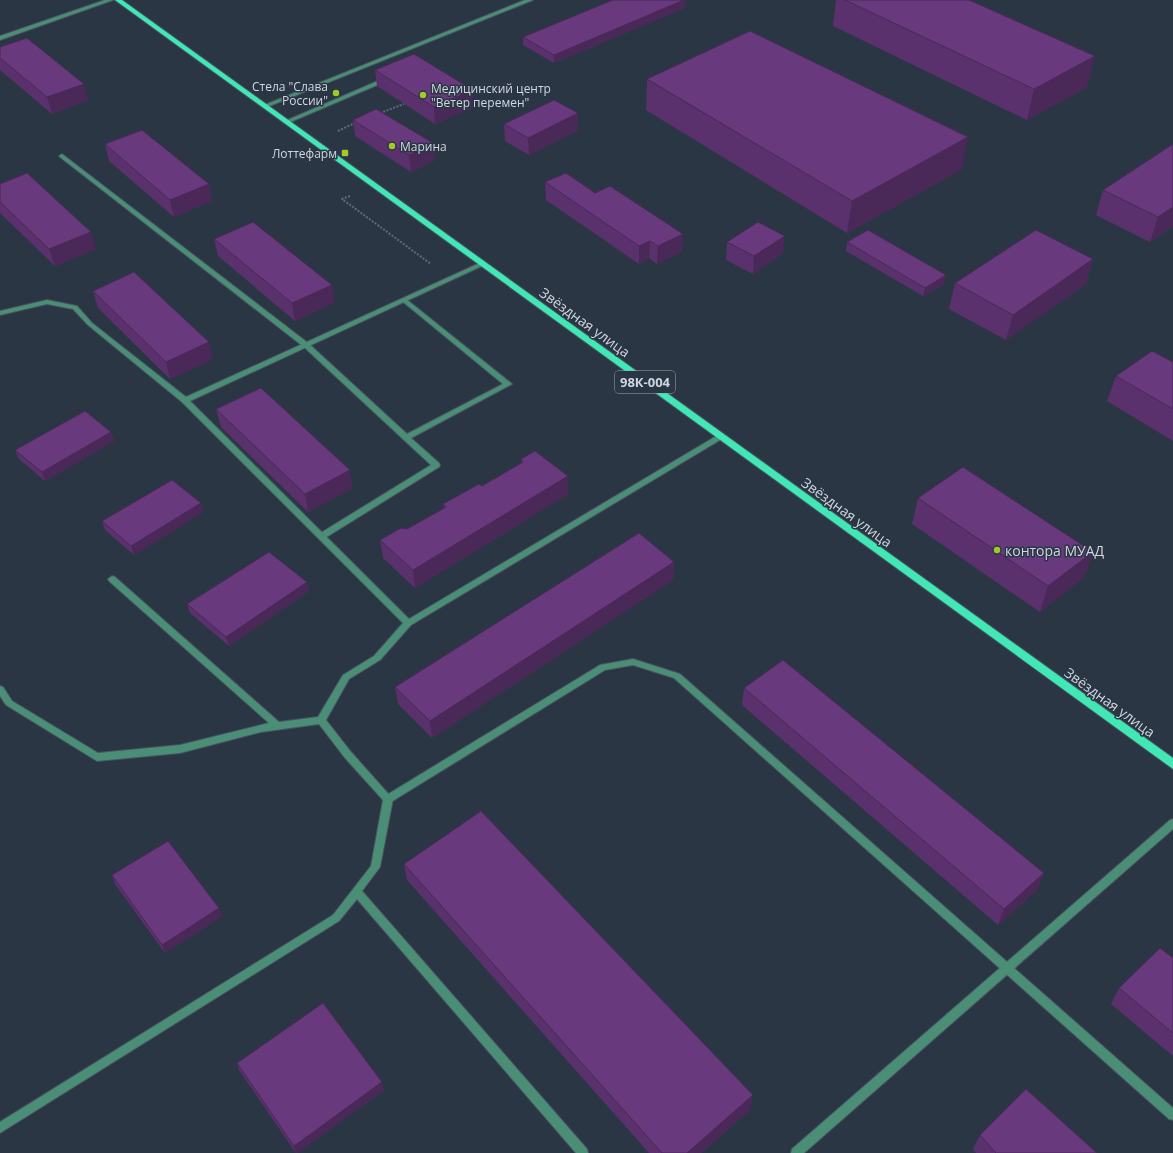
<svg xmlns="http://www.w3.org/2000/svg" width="1173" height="1153" font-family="'Open Sans',sans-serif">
<rect width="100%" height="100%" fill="#2b3645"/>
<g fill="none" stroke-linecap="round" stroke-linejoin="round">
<g stroke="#495361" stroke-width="2">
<g id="lane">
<path d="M 525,0 L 533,0 L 267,107 L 262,106 Z"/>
<path d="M 387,77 L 390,79 L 389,80 L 288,123 L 283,122 Z"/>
<path d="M 62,154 L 308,343 L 407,434 L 503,384 L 402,301 L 402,299 L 406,299 L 512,384 L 411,438 L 439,463 L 440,465 L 439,467 L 325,538 L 319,538 L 318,536 L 319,534 L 431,465 L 304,347 L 60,157 L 59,156 Z"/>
<path d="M 633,659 L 680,674 L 1173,1108 L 1173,1120 L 1169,1119 L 674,678 L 633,665 L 605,670 L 391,802 L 388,803 L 385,802 L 383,799 L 385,796 L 600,665 Z"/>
</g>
</g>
<g stroke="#495361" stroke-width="2">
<g id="street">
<path d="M 105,0 L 113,0 L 0,40 L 0,36 Z"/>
<path d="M 482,262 L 484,263 L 484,265 L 190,401 L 409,619 L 718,435 L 724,435 L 725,437 L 411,625 L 380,660 L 349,679 L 326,720 L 351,752 L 393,799 L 380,867 L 362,891 L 587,1149 L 588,1153 L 576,1153 L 357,899 L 339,921 L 0,1133 L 0,1122 L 333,915 L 371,866 L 383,800 L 345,758 L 319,724 L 261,732 L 180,753 L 97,761 L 6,705 L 0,696 L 0,686 L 3,687 L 12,701 L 98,753 L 180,745 L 269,723 L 109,581 L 108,579 L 112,576 L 115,577 L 279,722 L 318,717 L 343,675 L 374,656 L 403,623 L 182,402 L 88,325 L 73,309 L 47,304 L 0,315 L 0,311 L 47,300 L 77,306 L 92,323 L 186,397 Z"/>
<path d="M 1173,819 L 1173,829 L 804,1153 L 791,1153 L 792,1149 L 1170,820 Z"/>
</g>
</g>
<g stroke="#495361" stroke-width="2">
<path id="primary" d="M 115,0 L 122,0 L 1173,758 L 1173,769 Z"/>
</g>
<g stroke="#606a77" stroke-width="2" stroke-dasharray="2 1.5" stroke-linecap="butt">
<path d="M 380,113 L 404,104"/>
<path d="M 338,131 L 355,123"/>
<path d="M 350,196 L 342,199 L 431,264"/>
</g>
<use href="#lane" fill="#4a8e75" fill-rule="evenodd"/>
<use href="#street" fill="#4a8e75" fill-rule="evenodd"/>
<use href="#primary" fill="#41e7b4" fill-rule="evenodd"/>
</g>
<g fill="#5a316c">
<path d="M 836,0 L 969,0 L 1087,87 L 1027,120 L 833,26 Z"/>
<path d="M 685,8 L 554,63 L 523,45 L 523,37 Z"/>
<path d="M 0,47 L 88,100 L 52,114 L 0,70 Z"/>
<path d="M 375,70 L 474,107 L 435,124 L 377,86 Z"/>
<path d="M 647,79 L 962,169 L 847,233 L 646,110 Z"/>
<path d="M 578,113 L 578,130 L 529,155 L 505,141 L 504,124 Z"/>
<path d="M 353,120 L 435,160 L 411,172 L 355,136 Z"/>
<path d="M 105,144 L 209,184 L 212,201 L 174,217 L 109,161 Z"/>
<path d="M 1173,144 L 1173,226 L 1150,242 L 1096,215 L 1103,190 Z"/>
<path d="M 545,182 L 595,193 L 682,251 L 657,264 L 649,258 L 639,264 L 546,200 Z"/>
<path d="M 0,184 L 96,249 L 55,266 L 0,213 Z"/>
<path d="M 214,239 L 335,302 L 295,321 L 218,256 Z"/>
<path d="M 727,242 L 783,253 L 753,274 L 726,260 Z"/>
<path d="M 847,242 L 944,284 L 923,296 L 846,251 Z"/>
<path d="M 1093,259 L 1086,284 L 1006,340 L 949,309 L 955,283 Z"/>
<path d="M 93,291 L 213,359 L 170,379 L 98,308 Z"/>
<path d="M 1173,362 L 1173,441 L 1107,401 L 1116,376 Z"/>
<path d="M 216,409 L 353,488 L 308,512 L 221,427 Z"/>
<path d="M 111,432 L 114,441 L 45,481 L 19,459 L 15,450 Z"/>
<path d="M 521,459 L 568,494 L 415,588 L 383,558 L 380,540 L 407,529 L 444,508 L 443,504 L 482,486 L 521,463 Z"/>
<path d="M 918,498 L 1093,552 L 1084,577 L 1040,612 L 912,524 Z"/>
<path d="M 203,512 L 134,555 L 105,530 L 102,521 Z"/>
<path d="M 674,562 L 673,580 L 432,738 L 398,704 L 395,687 Z"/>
<path d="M 307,582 L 309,591 L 229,646 L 190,613 L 187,604 Z"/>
<path d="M 744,688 L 1044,873 L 1037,890 L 998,925 L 742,705 Z"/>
<path d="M 404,864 L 750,1110 L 701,1153 L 649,1153 L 407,880 Z"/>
<path d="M 112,875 L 222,916 L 165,953 L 115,884 Z"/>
<path d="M 1173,958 L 1173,1056 L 1111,1004 L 1119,988 Z"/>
<path d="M 237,1063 L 384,1090 L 297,1153 L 296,1153 L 239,1070 Z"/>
<path d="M 980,1135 L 1097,1153 L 976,1153 L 973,1149 Z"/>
</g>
<g fill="#4a2858">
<path d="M 684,0 L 685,0 L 685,8 L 554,63 L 554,55 Z"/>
<path d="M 1095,56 L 1087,87 L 1027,120 L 1034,89 Z"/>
<path d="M 84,84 L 88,100 L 52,114 L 47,97 Z"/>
<path d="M 473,90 L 474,107 L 435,124 L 434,107 Z"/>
<path d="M 578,113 L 578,130 L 529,155 L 528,138 Z"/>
<path d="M 968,137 L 962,169 L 847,233 L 852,201 Z"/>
<path d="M 433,143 L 435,160 L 411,172 L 409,155 Z"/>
<path d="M 209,184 L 212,201 L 174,217 L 170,200 Z"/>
<path d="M 1173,207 L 1173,226 L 1150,242 L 1158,217 Z"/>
<path d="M 91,232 L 96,249 L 55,266 L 49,249 Z"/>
<path d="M 683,234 L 682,251 L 657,264 L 658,246 Z"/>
<path d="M 785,236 L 783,253 L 753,274 L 754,256 Z"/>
<path d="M 650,241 L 649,258 L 639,264 L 639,246 Z"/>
<path d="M 1093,259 L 1086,284 L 1006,340 L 1013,315 Z"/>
<path d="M 946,275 L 944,284 L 923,296 L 925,288 Z"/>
<path d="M 332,285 L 335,302 L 295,321 L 292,303 Z"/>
<path d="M 209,342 L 213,359 L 170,379 L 166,362 Z"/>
<path d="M 111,432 L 114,441 L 45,481 L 42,472 Z"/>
<path d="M 350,470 L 353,488 L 308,512 L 305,494 Z"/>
<path d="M 568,476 L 568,494 L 415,588 L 413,570 Z"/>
<path d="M 201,503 L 203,512 L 134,555 L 131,546 Z"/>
<path d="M 1093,552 L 1084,577 L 1040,612 L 1048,586 Z"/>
<path d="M 674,562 L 673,580 L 432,738 L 430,721 Z"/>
<path d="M 307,582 L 309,591 L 229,646 L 226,637 Z"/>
<path d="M 1044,873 L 1037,890 L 998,925 L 1004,909 Z"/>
<path d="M 219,908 L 222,916 L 165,953 L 162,945 Z"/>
<path d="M 382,1082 L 384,1090 L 297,1153 L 296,1153 L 294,1146 Z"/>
<path d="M 753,1095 L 750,1110 L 701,1153 L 687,1153 Z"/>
</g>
<g fill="#69397d" stroke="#4a2858">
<path d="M 613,0 L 684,0 L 554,55 L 523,37 Z"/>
<path d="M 845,0 L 969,0 L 1095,56 L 1034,89 Z"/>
<path d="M 750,31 L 968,137 L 852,201 L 647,79 Z"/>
<path d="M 27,38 L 84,84 L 47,97 L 0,58 L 0,47 Z"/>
<path d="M 414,54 L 473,90 L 434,107 L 375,70 Z"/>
<path d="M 554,100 L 578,113 L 528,138 L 504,124 Z"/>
<path d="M 376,109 L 433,143 L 409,155 L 353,120 Z"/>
<path d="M 142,130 L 209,184 L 170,200 L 105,144 Z"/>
<path d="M 1173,144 L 1173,207 L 1158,217 L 1103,190 Z"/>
<path d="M 27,173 L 91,232 L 49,249 L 0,202 L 0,184 Z"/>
<path d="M 566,173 L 595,193 L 610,186 L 683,234 L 658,246 L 650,241 L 639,246 L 545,182 Z"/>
<path d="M 253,222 L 332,285 L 292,303 L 214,239 Z"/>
<path d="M 758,222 L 785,236 L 754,256 L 727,242 Z"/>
<path d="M 868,230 L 946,275 L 925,288 L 847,242 Z"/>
<path d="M 1036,230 L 1093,259 L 1013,315 L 955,283 Z"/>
<path d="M 134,272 L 209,342 L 166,362 L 93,291 Z"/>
<path d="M 1152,351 L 1173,362 L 1173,409 L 1116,376 Z"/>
<path d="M 261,388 L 350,470 L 305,494 L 216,409 Z"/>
<path d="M 85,411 L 111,432 L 42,472 L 15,450 Z"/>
<path d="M 535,451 L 568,476 L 413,570 L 380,540 L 401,528 L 407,529 L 446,507 L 443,504 L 479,484 L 482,486 L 523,462 L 521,459 Z"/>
<path d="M 963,467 L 1093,552 L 1048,586 L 918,498 Z"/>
<path d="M 172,480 L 201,503 L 131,546 L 102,521 Z"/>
<path d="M 639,533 L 674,562 L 430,721 L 395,687 Z"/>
<path d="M 269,552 L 307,582 L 226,637 L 187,604 Z"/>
<path d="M 783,660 L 1044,873 L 1004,909 L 744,688 Z"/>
<path d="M 481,811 L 753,1095 L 687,1153 L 662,1153 L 404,864 Z"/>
<path d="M 168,841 L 219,908 L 162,945 L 112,875 Z"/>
<path d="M 1160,948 L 1173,958 L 1173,1033 L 1119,988 Z"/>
<path d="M 323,1003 L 382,1082 L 294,1146 L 237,1063 Z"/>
<path d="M 1026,1089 L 1097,1153 L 996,1153 L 980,1135 Z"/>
</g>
<g fill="#a1c92a" stroke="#2b3645" stroke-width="1.5">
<circle cx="336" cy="93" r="4"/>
<circle cx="423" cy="95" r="4"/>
<circle cx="392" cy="146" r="4"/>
<rect x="341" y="149" width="8" height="8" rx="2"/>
<circle cx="997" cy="550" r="4"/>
</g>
<g text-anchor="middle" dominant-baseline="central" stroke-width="3" stroke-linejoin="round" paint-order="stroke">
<g font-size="12" fill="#cfd7e0" stroke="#2b3645" text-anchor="end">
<text x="328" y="86">Стела "Слава<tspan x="328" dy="14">России"</tspan></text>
<text x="431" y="88" text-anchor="start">Медицинский центр<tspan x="431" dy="14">"Ветер перемен"</tspan></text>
<text x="400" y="146" text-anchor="start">Марина</text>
<text x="337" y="153">Лоттефарм</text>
</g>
<rect fill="#2b3645" stroke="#9ea7b2" stroke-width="1" x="615" y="371" width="60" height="22" rx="3"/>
<g font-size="13" font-weight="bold" fill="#cfd7e0">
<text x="645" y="382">98К-004</text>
</g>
<g font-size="14" fill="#cfd7e0" stroke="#2b3645">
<text transform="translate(585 322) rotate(36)">Звёздная улица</text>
<text transform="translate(847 512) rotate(36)">Звёздная улица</text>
<text transform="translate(1110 702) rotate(36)">Звёздная улица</text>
</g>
<g font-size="14" fill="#cfd7e0" stroke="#2b3645" text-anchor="start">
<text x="1005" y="550">контора МУАД</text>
</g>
</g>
</svg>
